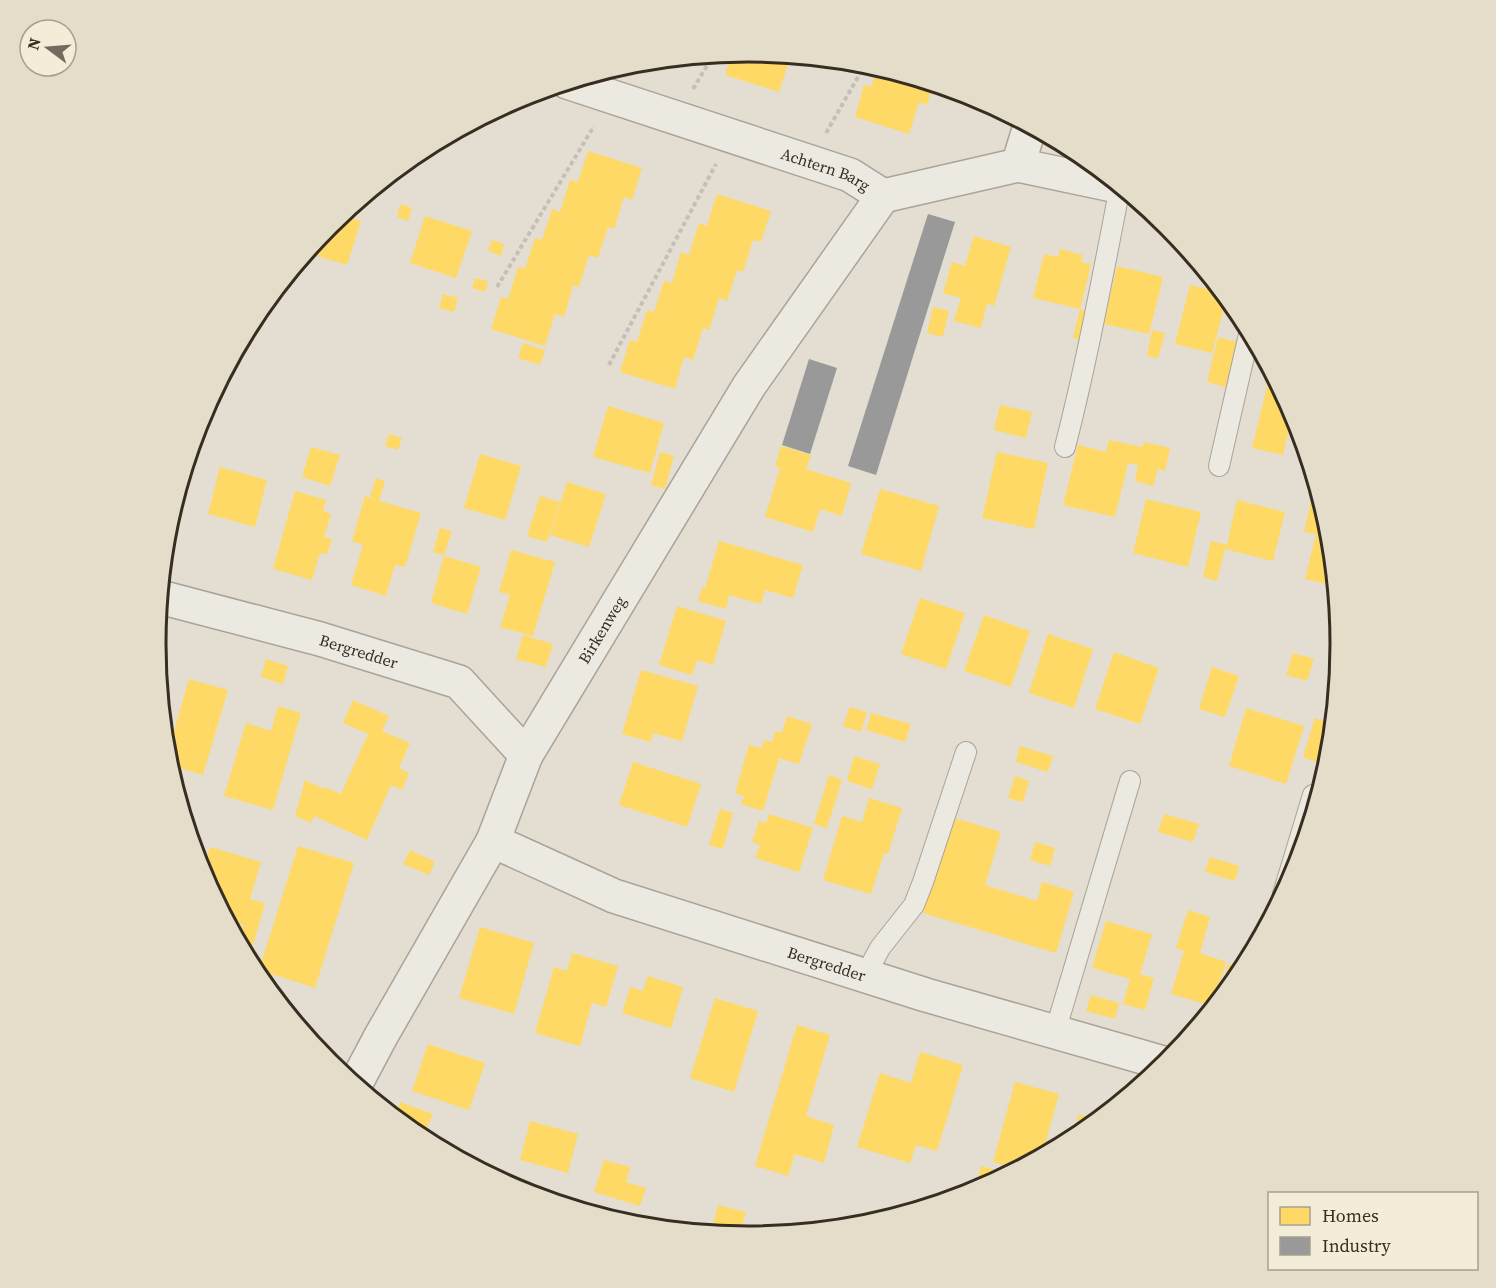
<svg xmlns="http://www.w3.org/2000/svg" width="1496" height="1288" font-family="'Source Serif 4',serif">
<rect width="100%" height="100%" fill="#e3ded1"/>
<g fill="#ffd966">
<path d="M 748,51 L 799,56 L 797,63 L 789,61 L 779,92 L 725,75 L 732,53 Z"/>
<path d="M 878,67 L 933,84 L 927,105 L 919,102 L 909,134 L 855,117 L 864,85 L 871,87 Z"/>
<path d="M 588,151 L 642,168 L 632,200 L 624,197 L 614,229 L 608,227 L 598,258 L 589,255 L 579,287 L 573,285 L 564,317 L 555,314 L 545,346 L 491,329 L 501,297 L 508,299 L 518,267 L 525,269 L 535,238 L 542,240 L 552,209 L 560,212 L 570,180 L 578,182 Z"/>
<path d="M 381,182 L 376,200 L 363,196 Z"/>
<path d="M 717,194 L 771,211 L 761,242 L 753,240 L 743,272 L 737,270 L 727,301 L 719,298 L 709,330 L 703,328 L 693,360 L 684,357 L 675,389 L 620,372 L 630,340 L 637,342 L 647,310 L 654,312 L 664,281 L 672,283 L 681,252 L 689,255 L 699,223 L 707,226 Z"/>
<path d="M 400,204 L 412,208 L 408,221 L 397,217 Z"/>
<path d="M 341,215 L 361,221 L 347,265 L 306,253 L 329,224 Z"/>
<path d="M 425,216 L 472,231 L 456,278 L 410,263 Z"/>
<path d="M 974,236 L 1011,247 L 994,306 L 987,304 L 981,328 L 954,321 L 961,298 L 943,293 L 952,262 L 965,266 Z"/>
<path d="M 492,240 L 504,244 L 501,256 L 488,251 Z"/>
<path d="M 1060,249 L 1083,255 L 1081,262 L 1091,264 L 1080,309 L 1093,313 L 1086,341 L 1073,338 L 1080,309 L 1033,298 L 1044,254 L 1058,257 Z"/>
<path d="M 1117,266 L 1163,277 L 1149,334 L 1104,324 Z"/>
<path d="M 475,278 L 488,281 L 485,292 L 472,288 Z"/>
<path d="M 1190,285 L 1224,293 L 1227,297 L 1212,353 L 1175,344 Z"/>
<path d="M 443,294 L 458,298 L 454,312 L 439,308 Z"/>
<path d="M 933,307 L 949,311 L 943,337 L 927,333 Z"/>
<path d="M 1152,330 L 1165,333 L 1158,358 L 1147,356 Z"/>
<path d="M 1218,337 L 1241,343 L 1229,388 L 1207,382 Z"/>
<path d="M 523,343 L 545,350 L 540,365 L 518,358 Z"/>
<path d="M 1268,383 L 1279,385 L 1293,412 L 1283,455 L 1252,448 Z"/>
<path d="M 1000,405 L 1032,412 L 1026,438 L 994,430 Z"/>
<path d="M 608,406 L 664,423 L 650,473 L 593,457 Z"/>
<path d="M 389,434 L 402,438 L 398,450 L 385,446 Z"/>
<path d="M 1109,440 L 1142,447 L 1144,442 L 1170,448 L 1165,471 L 1158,469 L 1153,486 L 1135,481 L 1138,465 L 1128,463 L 1115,517 L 1063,505 L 1078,445 L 1106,452 Z"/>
<path d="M 781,446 L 811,455 L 806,469 L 851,483 L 842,516 L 820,509 L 813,532 L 765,517 L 780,468 L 775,466 Z"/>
<path d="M 311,447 L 340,455 L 330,486 L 302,477 Z"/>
<path d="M 660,452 L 674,456 L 665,489 L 651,485 Z"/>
<path d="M 997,452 L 1048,463 L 1034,529 L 982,518 Z"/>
<path d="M 480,454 L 521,466 L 505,520 L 464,508 Z"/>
<path d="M 220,467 L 267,480 L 255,527 L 208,514 Z"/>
<path d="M 376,478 L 385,481 L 379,501 L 421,513 L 405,567 L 395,565 L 386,596 L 351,585 L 363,545 L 352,541 L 365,496 L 376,500 L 370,497 Z"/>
<path d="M 567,482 L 606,494 L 589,547 L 550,535 Z"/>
<path d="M 880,489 L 939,506 L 921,571 L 861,554 Z"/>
<path d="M 295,491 L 326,500 L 323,511 L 331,514 L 324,537 L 332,539 L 327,554 L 320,553 L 312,580 L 273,569 Z"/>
<path d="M 540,496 L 560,502 L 547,542 L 527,536 Z"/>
<path d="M 1146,499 L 1201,512 L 1188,567 L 1133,553 Z"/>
<path d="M 1237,500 L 1285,512 L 1273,561 L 1225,549 L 1217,581 L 1203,577 L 1211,541 L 1227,545 Z"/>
<path d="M 1311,501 L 1322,504 L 1326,517 L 1325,523 L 1328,523 L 1330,529 L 1335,586 L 1305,579 L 1316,534 L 1304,532 Z"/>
<path d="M 173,507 L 178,508 L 167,547 L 165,546 L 166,528 Z"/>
<path d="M 440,528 L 452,531 L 444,555 L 433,552 Z"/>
<path d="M 719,541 L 803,565 L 793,598 L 765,590 L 761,604 L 729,595 L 726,609 L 698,601 L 702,588 L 705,588 Z"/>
<path d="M 511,550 L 555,562 L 533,636 L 500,627 L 510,595 L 499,592 Z"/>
<path d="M 444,556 L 481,567 L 467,614 L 431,603 Z"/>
<path d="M 920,598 L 965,613 L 946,669 L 901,654 Z"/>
<path d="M 677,606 L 726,621 L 713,665 L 697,660 L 692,675 L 659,665 Z"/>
<path d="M 984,615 L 1030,631 L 1011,687 L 964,671 Z"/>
<path d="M 1048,634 L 1093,649 L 1074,708 L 1029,693 Z"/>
<path d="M 523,635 L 553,644 L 546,667 L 516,659 Z"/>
<path d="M 1114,652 L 1159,668 L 1140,724 L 1095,709 Z"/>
<path d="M 1293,653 L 1314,659 L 1307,681 L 1286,675 Z"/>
<path d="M 266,659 L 288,666 L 283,684 L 261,677 Z"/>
<path d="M 1212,667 L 1239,676 L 1225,717 L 1199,709 Z"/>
<path d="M 641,670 L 698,686 L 682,741 L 653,733 L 651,742 L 622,734 Z"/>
<path d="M 189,679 L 228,690 L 203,775 L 173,766 L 176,755 L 168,752 Z"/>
<path d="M 353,700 L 389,716 L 382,731 L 410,743 L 399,768 L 409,773 L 402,790 L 391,785 L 367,840 L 314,816 L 311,823 L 295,816 L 305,780 L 324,789 L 325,787 L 341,794 L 368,734 L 343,723 Z"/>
<path d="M 278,706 L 301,713 L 273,810 L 224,796 L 246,723 L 271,731 Z"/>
<path d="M 850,707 L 867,712 L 861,732 L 843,726 Z"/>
<path d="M 1246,708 L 1304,726 L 1286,784 L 1229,766 Z"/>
<path d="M 871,713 L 911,724 L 905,742 L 866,730 Z"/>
<path d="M 787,716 L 812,724 L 799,764 L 779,758 L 763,811 L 741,804 L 744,796 L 735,793 L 749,745 L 762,748 L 764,740 L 772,742 L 775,731 L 782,733 Z"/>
<path d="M 1315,718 L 1333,724 L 1328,766 L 1303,757 Z"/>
<path d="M 1020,746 L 1053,756 L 1048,772 L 1016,762 Z"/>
<path d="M 854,756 L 880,764 L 872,789 L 847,781 Z"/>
<path d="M 633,762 L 701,784 L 687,827 L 619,805 Z"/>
<path d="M 829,775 L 842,780 L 827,828 L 814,824 Z"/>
<path d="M 1015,776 L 1029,781 L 1023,802 L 1008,798 Z"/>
<path d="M 869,798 L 902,808 L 888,854 L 884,853 L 871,894 L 823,880 L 842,816 L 862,822 Z"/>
<path d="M 720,809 L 733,813 L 723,849 L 709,845 Z"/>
<path d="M 769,814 L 813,828 L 799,872 L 755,858 L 760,845 L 752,842 L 759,821 L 766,823 Z"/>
<path d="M 1164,814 L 1199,824 L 1193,842 L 1158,832 Z"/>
<path d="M 951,817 L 1001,832 L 985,885 L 1037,901 L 1042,882 L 1074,892 L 1056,953 L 923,913 Z"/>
<path d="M 1035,842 L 1055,848 L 1050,866 L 1030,860 Z"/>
<path d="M 298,846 L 354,863 L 315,988 L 259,970 Z"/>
<path d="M 210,847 L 261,862 L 250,899 L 265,903 L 252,949 L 240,946 L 238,942 L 243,925 L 226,920 L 202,874 Z"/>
<path d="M 410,850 L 435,862 L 429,875 L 403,864 Z"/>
<path d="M 1210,857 L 1239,866 L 1235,881 L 1205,872 Z"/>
<path d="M 1188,910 L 1210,917 L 1200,953 L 1226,962 L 1212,1006 L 1171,994 L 1184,951 L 1176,948 Z"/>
<path d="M 1106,921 L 1152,934 L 1140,974 L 1154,978 L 1145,1010 L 1123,1004 L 1130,979 L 1092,968 Z"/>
<path d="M 480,927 L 534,943 L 514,1014 L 459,998 Z"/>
<path d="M 572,953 L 618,966 L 606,1007 L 592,1003 L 580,1046 L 535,1033 L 554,967 L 567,971 Z"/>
<path d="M 1228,964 L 1243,969 L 1241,974 L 1220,1000 L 1218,999 Z"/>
<path d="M 648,976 L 683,987 L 671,1028 L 622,1013 L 630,987 L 643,991 Z"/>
<path d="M 1091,995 L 1119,1003 L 1115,1019 L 1086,1011 Z"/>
<path d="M 715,998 L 758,1011 L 734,1092 L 690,1078 Z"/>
<path d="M 797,1025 L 830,1035 L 806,1116 L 834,1125 L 824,1163 L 795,1154 L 788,1176 L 755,1166 Z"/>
<path d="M 428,1044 L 485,1063 L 469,1110 L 412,1091 Z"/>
<path d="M 920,1052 L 963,1065 L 937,1151 L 916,1145 L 910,1163 L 857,1147 L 880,1073 L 911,1083 Z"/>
<path d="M 1015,1082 L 1059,1094 L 1042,1156 L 1017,1169 L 993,1162 Z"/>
<path d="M 400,1102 L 433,1114 L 427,1128 L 395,1117 Z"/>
<path d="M 1079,1114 L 1098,1120 L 1072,1140 Z"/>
<path d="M 530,1121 L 578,1134 L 568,1173 L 520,1160 Z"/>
<path d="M 604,1160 L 630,1167 L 626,1182 L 646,1188 L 640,1206 L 594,1192 Z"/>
<path d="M 981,1166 L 996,1170 L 993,1182 L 974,1192 Z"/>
<path d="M 718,1205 L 746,1212 L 739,1236 L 711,1232 Z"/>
</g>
<g fill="#999">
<path d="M 928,214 L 955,222 L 876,475 L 848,466 Z"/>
<path d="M 809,359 L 837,368 L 810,454 L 782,445 Z"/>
</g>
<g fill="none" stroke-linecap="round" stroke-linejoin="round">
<g stroke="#a9a399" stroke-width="22">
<g id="service">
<path d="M 1065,447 C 1087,361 1103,274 1120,187"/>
<path d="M 1219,466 L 1250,330"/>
<path d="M 1283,894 L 1313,795"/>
<path d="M 865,976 L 880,948 L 914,905 L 923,882 L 966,752"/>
<path d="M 1055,1032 L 1130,781"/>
</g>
</g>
<g stroke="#a9a399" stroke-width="36">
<g id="minor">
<path id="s1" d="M 567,82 L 850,175 L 883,196 L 1018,165 L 1122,187"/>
<path d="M 1018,165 L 1030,126"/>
<path id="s2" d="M 160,597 L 320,639 L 459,682 L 526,755"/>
<path id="s3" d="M 493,841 L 614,896 L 926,995 L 1167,1064"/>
<path id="s4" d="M 355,1085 L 381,1036 L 493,841 L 526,755 L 749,386 L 883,196"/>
</g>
</g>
<g stroke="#c4c0b8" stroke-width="4" stroke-dasharray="4.5 3" stroke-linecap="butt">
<path d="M 693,89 L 714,54"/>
<path d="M 826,133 L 866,63"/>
<path d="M 497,287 L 594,126"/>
<path d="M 609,365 L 716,164"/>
</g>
<use href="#service" stroke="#ece9e1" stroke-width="20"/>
<use href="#minor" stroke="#ece9e1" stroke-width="33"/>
</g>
<g text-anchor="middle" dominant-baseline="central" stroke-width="6" stroke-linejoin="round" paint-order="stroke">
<g font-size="16" fill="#372d21" stroke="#f3ecd8">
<text stroke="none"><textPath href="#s1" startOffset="273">Achtern Barg</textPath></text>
<text stroke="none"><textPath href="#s4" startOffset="519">Birkenweg</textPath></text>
<text stroke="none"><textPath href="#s2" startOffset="206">Bergredder</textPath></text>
<text stroke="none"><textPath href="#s3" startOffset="356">Bergredder</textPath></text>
</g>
</g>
<path d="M0 0H1496V1288H0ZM166 644a582 582 0 1 1 1164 0a582 582 0 1 1-1164 0Z" fill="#e4ddc9" fill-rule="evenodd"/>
<path fill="none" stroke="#372d21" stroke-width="3" d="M166 644a582 582 0 1 1 1164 0a582 582 0 1 1-1164 0Z"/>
<rect x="1268" y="1192" width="210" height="78" fill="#f3ecd8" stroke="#a8a08f" stroke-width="1.5"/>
<rect x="1280" y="1207" width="30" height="18" fill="#ffd966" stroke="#a8a08f" stroke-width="1.5"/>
<text x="1322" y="1222" font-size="18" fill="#372d21">Homes</text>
<rect x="1280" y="1237" width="30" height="18" fill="#999999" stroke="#a8a08f" stroke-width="1.5"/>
<text x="1322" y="1252" font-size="18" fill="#372d21">Industry</text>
<g transform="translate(48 48) rotate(286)"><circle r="28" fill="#f3ecd8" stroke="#a8a08f" stroke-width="1.5"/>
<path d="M0-4.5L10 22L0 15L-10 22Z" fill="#736b5f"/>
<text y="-9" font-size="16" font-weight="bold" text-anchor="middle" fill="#372d21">N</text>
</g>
</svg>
